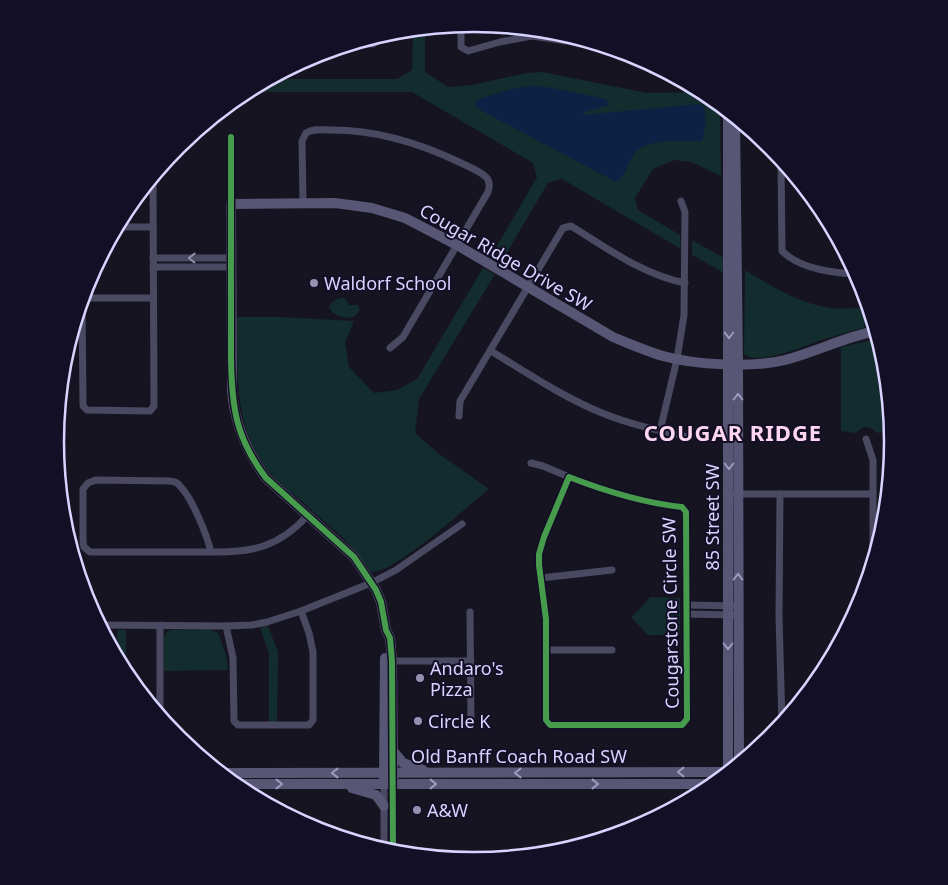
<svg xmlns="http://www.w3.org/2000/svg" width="948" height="885" font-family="'Noto Sans',sans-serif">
<rect width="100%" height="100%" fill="#161421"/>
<g fill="#132c2d">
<path d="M 425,29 L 425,72 L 448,87 L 472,85 L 526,73 L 542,72 L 647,93 L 701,92 L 720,106 L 721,176 L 691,162 L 674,160 L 653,169 L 635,198 L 638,210 L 680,235 L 681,249 L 562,179 L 548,183 L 500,264 L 490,258 L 537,177 L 533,163 L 412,92 L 246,92 L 270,79 L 397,79 L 412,70 L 413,30 Z"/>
<path d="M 692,240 L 724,258 L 724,273 L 692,255 Z"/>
<path d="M 483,268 L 495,274 L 419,399 L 415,433 L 438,453 L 489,489 C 467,506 395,574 371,572 L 353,549 L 344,539 C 329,526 314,512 299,499 C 291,492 282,486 275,479 C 232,432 238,376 237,317 L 279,317 L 354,321 L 345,342 L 349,367 L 374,393 L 397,390 L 417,379 Z"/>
<path d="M 745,270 C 772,286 798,303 830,308 C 841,309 854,308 865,308 L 866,322 L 863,328 C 850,332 838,335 825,339 C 809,344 758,367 744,354 Z"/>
<path d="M 342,298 L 345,298 L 349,305 L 358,305 L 360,310 C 354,322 341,318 332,312 L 329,307 C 331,302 337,298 342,298 Z"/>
<path d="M 878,339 L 885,361 L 892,430 L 877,433 C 870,425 862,425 856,433 L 841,431 L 841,347 Z"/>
<path d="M 650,597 L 680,598 L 680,635 L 648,635 L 631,617 L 642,607 Z"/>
<path d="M 268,626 L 278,652 L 277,722 L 269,722 L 269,654 L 260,627 Z"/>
<path d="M 212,629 L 212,631 L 217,632 L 219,635 L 226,655 L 228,670 L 164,671 L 164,637 L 166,633 L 170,630 Z"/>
<path d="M 117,630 L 126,630 L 126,662 L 128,677 L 118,660 Z"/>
</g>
<path fill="#0d2144" d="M 531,86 L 547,87 L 606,99 L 609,105 L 584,112 L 583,115 L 699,104 L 704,106 C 706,118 706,130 702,141 C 683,141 648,138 635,153 C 627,162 627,176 616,182 L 482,111 L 476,106 L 476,102 L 479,99 L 512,89 Z"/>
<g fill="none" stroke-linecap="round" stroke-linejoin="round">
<g stroke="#4a4962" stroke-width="7">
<path d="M 461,25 L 461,47 L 468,51 L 500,42 L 532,36 L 602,46"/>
<path d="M 353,44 L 373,44 L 378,41 L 378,36"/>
<path d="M 231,137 L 231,204"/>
<path d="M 781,160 L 782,251 C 800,269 832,273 856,274"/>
<path d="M 153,177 L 154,406 L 150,411 L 87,410 L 83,406 L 82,302 L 87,298 L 153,298"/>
<path d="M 303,203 L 302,141 L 306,133 C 314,128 323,130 332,130 C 377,130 419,143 459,162 C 467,166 480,171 486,177 C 490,181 490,186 488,192 L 403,337 L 390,348"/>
<path d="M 117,227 L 153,227"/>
<path d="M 153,258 L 231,258"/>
<path d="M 153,267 L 231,267"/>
<path d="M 872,320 L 874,331"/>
<path d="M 491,351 C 527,373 563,397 602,413 C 629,424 656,430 684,436"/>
<path d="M 459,416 L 460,401 L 563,228 L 571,226 C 607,248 643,275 685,283"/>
<path d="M 660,431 L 677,359 L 684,315 L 685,212 L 681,201"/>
<path d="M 866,439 L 873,460 L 873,494"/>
<path d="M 531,463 L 543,466 L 569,477"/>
<path d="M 569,477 C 605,491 643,503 682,507 L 686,512 L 687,719 L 682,725 L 550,725 L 546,720 L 546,619 L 539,565 L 539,554 L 544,537 Z"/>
<path d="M 734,494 L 873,494 L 873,564"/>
<path d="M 780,494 L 779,616 L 782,724"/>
<path d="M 211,552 L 90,552 L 84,547 L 83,542 L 83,489 L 88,483 L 96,480 L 169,481 C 174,481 177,482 180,486 C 192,498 207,535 211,552 C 251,553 279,547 307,516"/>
<path d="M 541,578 L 612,570"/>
<path d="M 686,605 L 738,606"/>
<path d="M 470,612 L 471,722"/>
<path d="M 686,614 L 738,615"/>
<path d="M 99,625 L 226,626 L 252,625 L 267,622 L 301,611 L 371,583 L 396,570 L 462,524"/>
<path d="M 226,626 L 233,658 L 234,721 L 238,725 L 309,725 L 313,720 L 313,652 L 309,633 L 301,611"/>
<path d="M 546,650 L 612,650"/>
<path d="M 388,661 L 471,661"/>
<path d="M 160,713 L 160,625"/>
<path d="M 384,784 L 384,851"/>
<path d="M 393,853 L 393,784"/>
</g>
<g stroke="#575674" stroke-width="10">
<path d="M 728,112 L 728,773"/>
<path d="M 735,118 L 738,365 L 739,764"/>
<path d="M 393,751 L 403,763 L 423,770"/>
<path d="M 219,773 L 730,772"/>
<path d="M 384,779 L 385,658"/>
<path d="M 233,784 L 715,784"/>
<path d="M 393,784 L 392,661 L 390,638 L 386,630 L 381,602 L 376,590 L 354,557 L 266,478 C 246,451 234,423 232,389 L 231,204 L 335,203 L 372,208 L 405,218 L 457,245 L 613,337 C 630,344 646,351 663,356 C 695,365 753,368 785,360 C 816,352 844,337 876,331"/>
<path d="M 352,788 L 376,795 L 384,806"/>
</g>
<g stroke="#130f26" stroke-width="9">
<g id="cycleway">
<path d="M 231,137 L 231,360 C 232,409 236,438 266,478 L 354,557 L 376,590 L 381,602 L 386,630 L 390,638 L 392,661 L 393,853"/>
<path d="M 569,477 C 605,491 643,503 682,507 L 686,512 L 687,719 L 682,725 L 550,725 L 546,720 L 546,619 L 539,565 L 539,554 L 544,537 Z"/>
</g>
</g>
<use href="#cycleway" stroke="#469c4c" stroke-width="6"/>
</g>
<defs><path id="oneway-chevron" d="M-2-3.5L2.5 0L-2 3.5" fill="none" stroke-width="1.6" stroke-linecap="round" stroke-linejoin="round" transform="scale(1.25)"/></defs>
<use stroke="#928eb0" href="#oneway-chevron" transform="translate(192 258) rotate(-179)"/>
<g stroke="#9e9bc0">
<use href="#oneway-chevron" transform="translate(729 335) rotate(90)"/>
<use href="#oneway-chevron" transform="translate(738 397) rotate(-90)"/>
<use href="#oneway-chevron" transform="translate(729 466) rotate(90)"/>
<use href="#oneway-chevron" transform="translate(738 577) rotate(-90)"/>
<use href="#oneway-chevron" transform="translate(728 646) rotate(90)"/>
<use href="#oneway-chevron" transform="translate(681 772) rotate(180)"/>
<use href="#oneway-chevron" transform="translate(335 773) rotate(-180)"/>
<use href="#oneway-chevron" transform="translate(518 773) rotate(180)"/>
<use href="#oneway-chevron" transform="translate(279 784)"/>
<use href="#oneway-chevron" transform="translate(433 784)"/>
<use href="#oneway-chevron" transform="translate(595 784)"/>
</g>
<g fill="#9591b1" stroke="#130f26" stroke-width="2">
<circle cx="314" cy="283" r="5"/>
<circle cx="420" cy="678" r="5"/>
<circle cx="418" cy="721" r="5"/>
<circle cx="417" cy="810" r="5"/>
</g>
<g text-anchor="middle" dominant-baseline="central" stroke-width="4" stroke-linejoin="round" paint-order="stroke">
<g font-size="18" fill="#d9d4ff" stroke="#130f26">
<text transform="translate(506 257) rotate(30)">Cougar Ridge Drive SW</text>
<text transform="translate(712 517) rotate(-90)">85 Street SW</text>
<text transform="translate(670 613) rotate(-91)">Cougarstone Circle SW</text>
<text x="519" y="756">Old Banff Coach Road SW</text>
</g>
<g font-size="18" fill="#d9d4ff" stroke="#130f26" text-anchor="start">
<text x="324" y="283">Waldorf School</text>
<text x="430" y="668">Andaro's<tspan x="430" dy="21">Pizza</tspan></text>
<text x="428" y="721">Circle K</text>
<text x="427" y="810">A&amp;W</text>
</g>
<g font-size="22" font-weight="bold" letter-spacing="1" fill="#ffd6f0" stroke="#130f26">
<text x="733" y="432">COUGAR RIDGE</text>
</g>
</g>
<path d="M0 0H948V885H0ZM64 442a410 410 0 1 1 820 0a410 410 0 1 1-820 0Z" fill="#130f26" fill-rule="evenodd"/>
<path fill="none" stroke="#d9d4ff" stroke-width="2.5" d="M64 442a410 410 0 1 1 820 0a410 410 0 1 1-820 0Z"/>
</svg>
